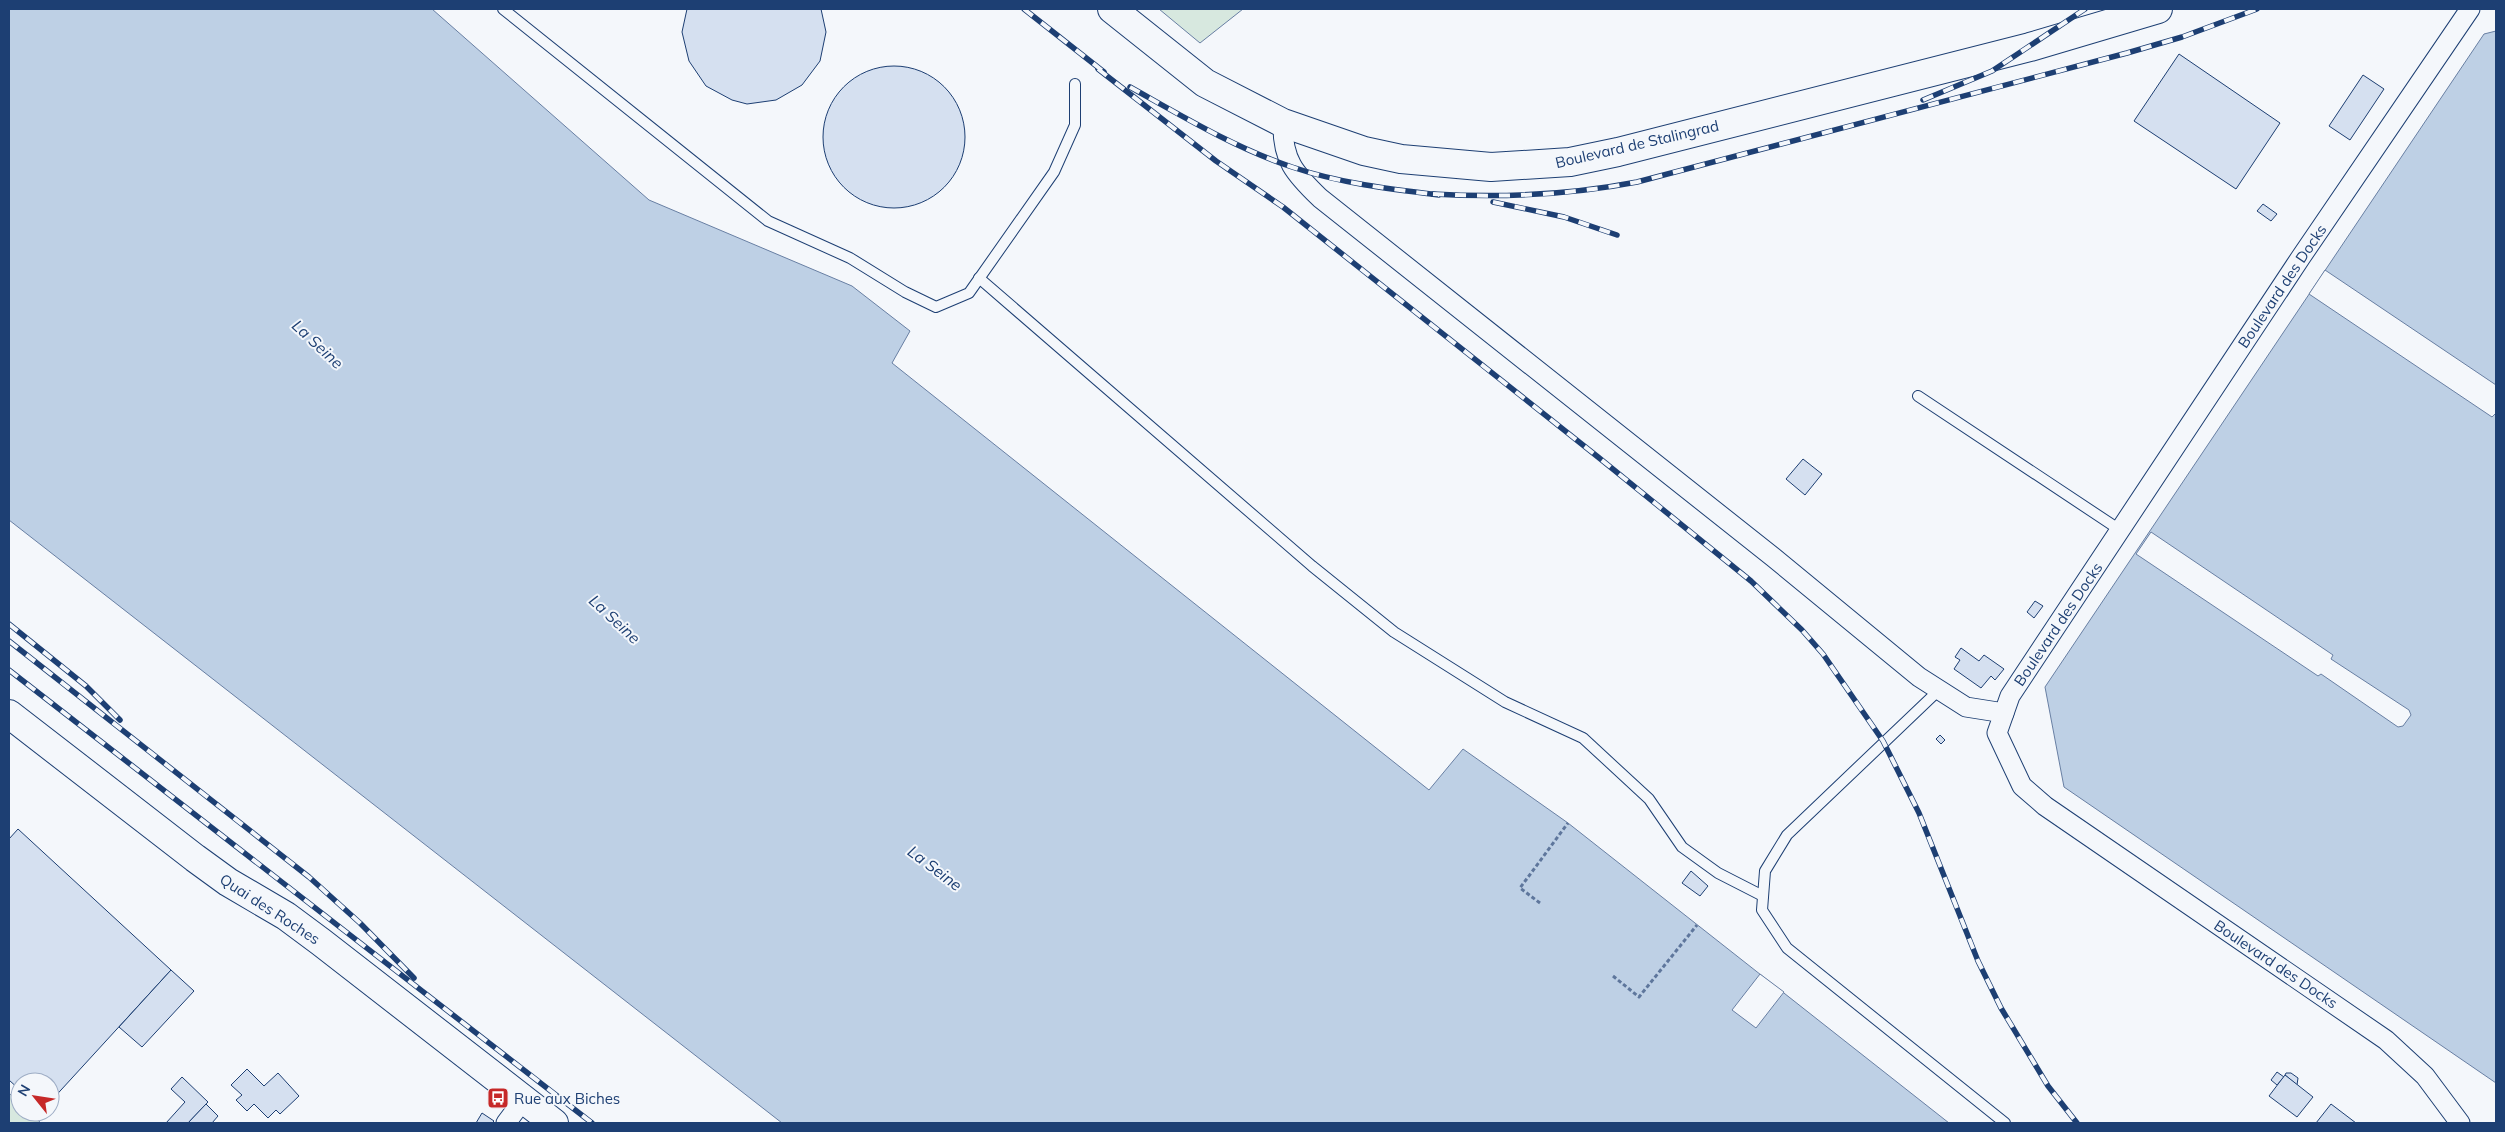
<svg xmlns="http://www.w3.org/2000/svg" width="2505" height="1132" font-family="Mulish,sans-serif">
<rect width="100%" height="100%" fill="#f4f7fb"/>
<g fill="#d7e8df" stroke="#687fa3">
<path d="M 1159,9 L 1243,9 L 1200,43 Z"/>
<path d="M 9,1093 L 20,1104 L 20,1112 L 29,1112 L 41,1123 L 9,1123 Z"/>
</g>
<g fill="#bed0e5" stroke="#687fa3">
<path d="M 9,9 L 432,9 L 649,200 L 852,286 L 910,331 L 892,363 L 1429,790 L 1463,749 L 1568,823 L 1949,1123 L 782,1123 L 9,520 Z"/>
<path d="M 2496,31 L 2496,1083 L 2064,787 L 2045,687 L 2484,34 Z"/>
</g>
<g fill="#f4f7fb" stroke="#687fa3">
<path d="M 2325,270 L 2496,385 L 2496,413 L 2492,417 L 2309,294 Z"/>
<path d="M 2151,532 L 2333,655 L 2331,659 L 2409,710 L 2411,715 L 2403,726 L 2398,727 L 2321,674 L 2318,676 L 2136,554 Z"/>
<path d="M 1760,974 L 1784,992 L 1756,1028 L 1732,1010 Z"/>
</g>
<g fill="#d5e0f0" stroke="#1d3f73">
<path d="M 687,9 L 821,9 L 826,32 L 820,61 L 802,85 L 776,100 L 747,104 L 732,100 L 706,86 L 689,61 L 682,32 Z"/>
<path d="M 2179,54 L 2280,123 L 2236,189 L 2134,121 Z"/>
<circle cx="894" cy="137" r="71"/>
<path d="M 2363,75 L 2384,89 L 2350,140 L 2329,126 Z"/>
<path d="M 2263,204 L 2277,214 L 2271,221 L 2257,211 Z"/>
<path d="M 1803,459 L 1822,474 L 1805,495 L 1786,479 Z"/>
<path d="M 2035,601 L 2043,606 L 2034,618 L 2027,612 Z"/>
<path d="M 1961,648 L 1979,661 L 1984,655 L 2004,669 L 1995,680 L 1991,676 L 1981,688 L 1954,669 L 1960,660 L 1955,657 Z"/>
<path d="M 1940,735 L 1945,740 L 1941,744 L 1936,739 Z"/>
<path d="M 18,829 L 171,970 L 50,1102 L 50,1082 L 20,1082 L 20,1090 L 9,1080 L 9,839 Z"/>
<path d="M 1691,871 L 1708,886 L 1700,896 L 1682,883 Z"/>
<path d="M 171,970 L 194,991 L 142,1047 L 119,1027 Z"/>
<path d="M 247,1069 L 264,1086 L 278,1073 L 299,1096 L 280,1114 L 276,1110 L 268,1118 L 254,1104 L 247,1111 L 236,1100 L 242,1095 L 231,1085 Z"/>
<path d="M 2277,1072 L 2284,1077 L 2277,1085 L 2271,1080 Z"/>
<path d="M 2286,1073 L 2291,1073 L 2298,1078 L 2297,1085 L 2285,1075 Z"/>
<path d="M 2285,1075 L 2313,1097 L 2297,1117 L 2269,1096 Z"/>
<path d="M 182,1077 L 208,1102 L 188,1123 L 166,1123 L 185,1102 L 171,1089 Z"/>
<path d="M 206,1104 L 218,1116 L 212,1123 L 188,1123 Z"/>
<path d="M 2331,1104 L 2356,1123 L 2316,1123 Z"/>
<path d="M 482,1113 L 494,1121 L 492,1123 L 476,1123 Z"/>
</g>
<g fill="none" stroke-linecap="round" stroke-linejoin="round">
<g stroke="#1d3f73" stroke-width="12">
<g id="lane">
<path d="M 503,9 L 768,221 L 850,258 L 905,292 L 936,307 L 969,293 L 1054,172 L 1075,125 L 1075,84"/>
<path d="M 979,278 L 1312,566 L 1394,632 L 1505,702 L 1583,738 L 1649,799 L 1682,847 L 1718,873 L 1763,896"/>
<path d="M 1918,396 L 2120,530"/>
<path d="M 1939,690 L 1787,835 L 1765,871 L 1762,910 L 1787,948 L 2005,1123"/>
</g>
</g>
<g stroke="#1d3f73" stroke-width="21">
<g id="street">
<path d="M 1283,123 C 1282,160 1295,174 1320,198 L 1773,557 L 1919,677 L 1966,707 L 2004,713"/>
<path d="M 506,1123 L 524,1099"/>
<path d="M 2460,1123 L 2425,1076 L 2386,1040 L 2045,806 L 2022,786 L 1997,733 L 2010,696 L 2301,257 L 2470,9"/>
</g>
</g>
<g stroke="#1d3f73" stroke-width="30">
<g id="secondary">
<path d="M 1112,9 L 1205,83 L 1283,123 L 1364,151 L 1401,159 L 1491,167 L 1570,162 L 1618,152 L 2030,47 L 2158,9"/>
<path d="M 9,714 L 195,858 L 228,882 L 286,916 L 321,942 L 554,1123"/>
</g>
</g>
<g stroke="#5e769c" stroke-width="3" stroke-dasharray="4 2.5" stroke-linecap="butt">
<path d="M 1540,903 L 1520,888 L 1568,823"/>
<path d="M 1613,976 L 1639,997 L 1697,925"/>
</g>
<use href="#lane" stroke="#f4f7fb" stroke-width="10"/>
<use href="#street" stroke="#f4f7fb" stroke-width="19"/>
<use href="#secondary" stroke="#f4f7fb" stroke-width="28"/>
<g stroke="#1d3f73" stroke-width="5.5">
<g id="rail">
<path d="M 1024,9 L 1104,72"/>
<path d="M 1098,69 L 1216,161 L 1283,207 L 1598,457 L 1751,581 L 1802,630 L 1823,654 L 1883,741 L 1919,813 L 1978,961 L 2001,1008 L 2048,1086 L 2077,1123"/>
<path d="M 1130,87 C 1182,116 1235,148 1292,167 C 1339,183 1389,189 1439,195"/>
<path d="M 1923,100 L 1992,71 L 2085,9"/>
<path d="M 1433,194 C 1502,198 1569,195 1637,182 L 2127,53 L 2182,37 L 2257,9"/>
<path d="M 1493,202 L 1564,217 L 1617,235"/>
<path d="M 9,624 L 86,686 L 120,720"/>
<path d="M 9,641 L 309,877 L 360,923 L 414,978"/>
<path d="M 9,670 L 592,1123"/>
</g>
</g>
<use href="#rail" stroke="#f4f7fb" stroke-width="4" stroke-dasharray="11" stroke-linecap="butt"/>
</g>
<defs>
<g id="bus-square" transform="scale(1.125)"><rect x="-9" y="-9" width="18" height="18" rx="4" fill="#c62828" stroke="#f4f7fb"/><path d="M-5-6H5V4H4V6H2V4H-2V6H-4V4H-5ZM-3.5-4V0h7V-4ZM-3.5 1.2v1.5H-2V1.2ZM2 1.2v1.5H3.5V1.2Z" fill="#fff"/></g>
</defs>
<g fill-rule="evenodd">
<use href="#bus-square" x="498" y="1098"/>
</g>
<g text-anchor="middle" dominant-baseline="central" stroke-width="4" stroke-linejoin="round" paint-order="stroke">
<g font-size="15" fill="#1d3f73" stroke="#f4f7fb">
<text transform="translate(1637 144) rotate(-13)">Boulevard de Stalingrad</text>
<text transform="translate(2282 286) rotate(-56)">Boulevard des Docks</text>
<text transform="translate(2058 624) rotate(-56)">Boulevard des Docks</text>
<text transform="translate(270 909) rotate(33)">Quai des Roches</text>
<text transform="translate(2276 964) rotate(34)">Boulevard des Docks</text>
</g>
<g font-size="15" fill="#1d3f73" stroke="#f4f7fb" text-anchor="start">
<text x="514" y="1098">Rue aux Biches</text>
</g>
<g font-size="16" font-style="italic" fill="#1d3f73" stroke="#f4f7fb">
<text transform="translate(318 344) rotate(43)">La Seine</text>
<text transform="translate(615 619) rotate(43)">La Seine</text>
<text transform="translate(935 868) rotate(37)">La Seine</text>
</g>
</g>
<rect width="2505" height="1132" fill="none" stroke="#1d3f73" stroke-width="20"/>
<g transform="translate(35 1097) rotate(300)"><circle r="24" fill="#f4f7fb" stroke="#9eadc5"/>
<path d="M0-4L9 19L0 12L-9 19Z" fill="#c62828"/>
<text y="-8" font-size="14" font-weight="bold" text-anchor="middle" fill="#1d3f73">N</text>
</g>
</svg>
